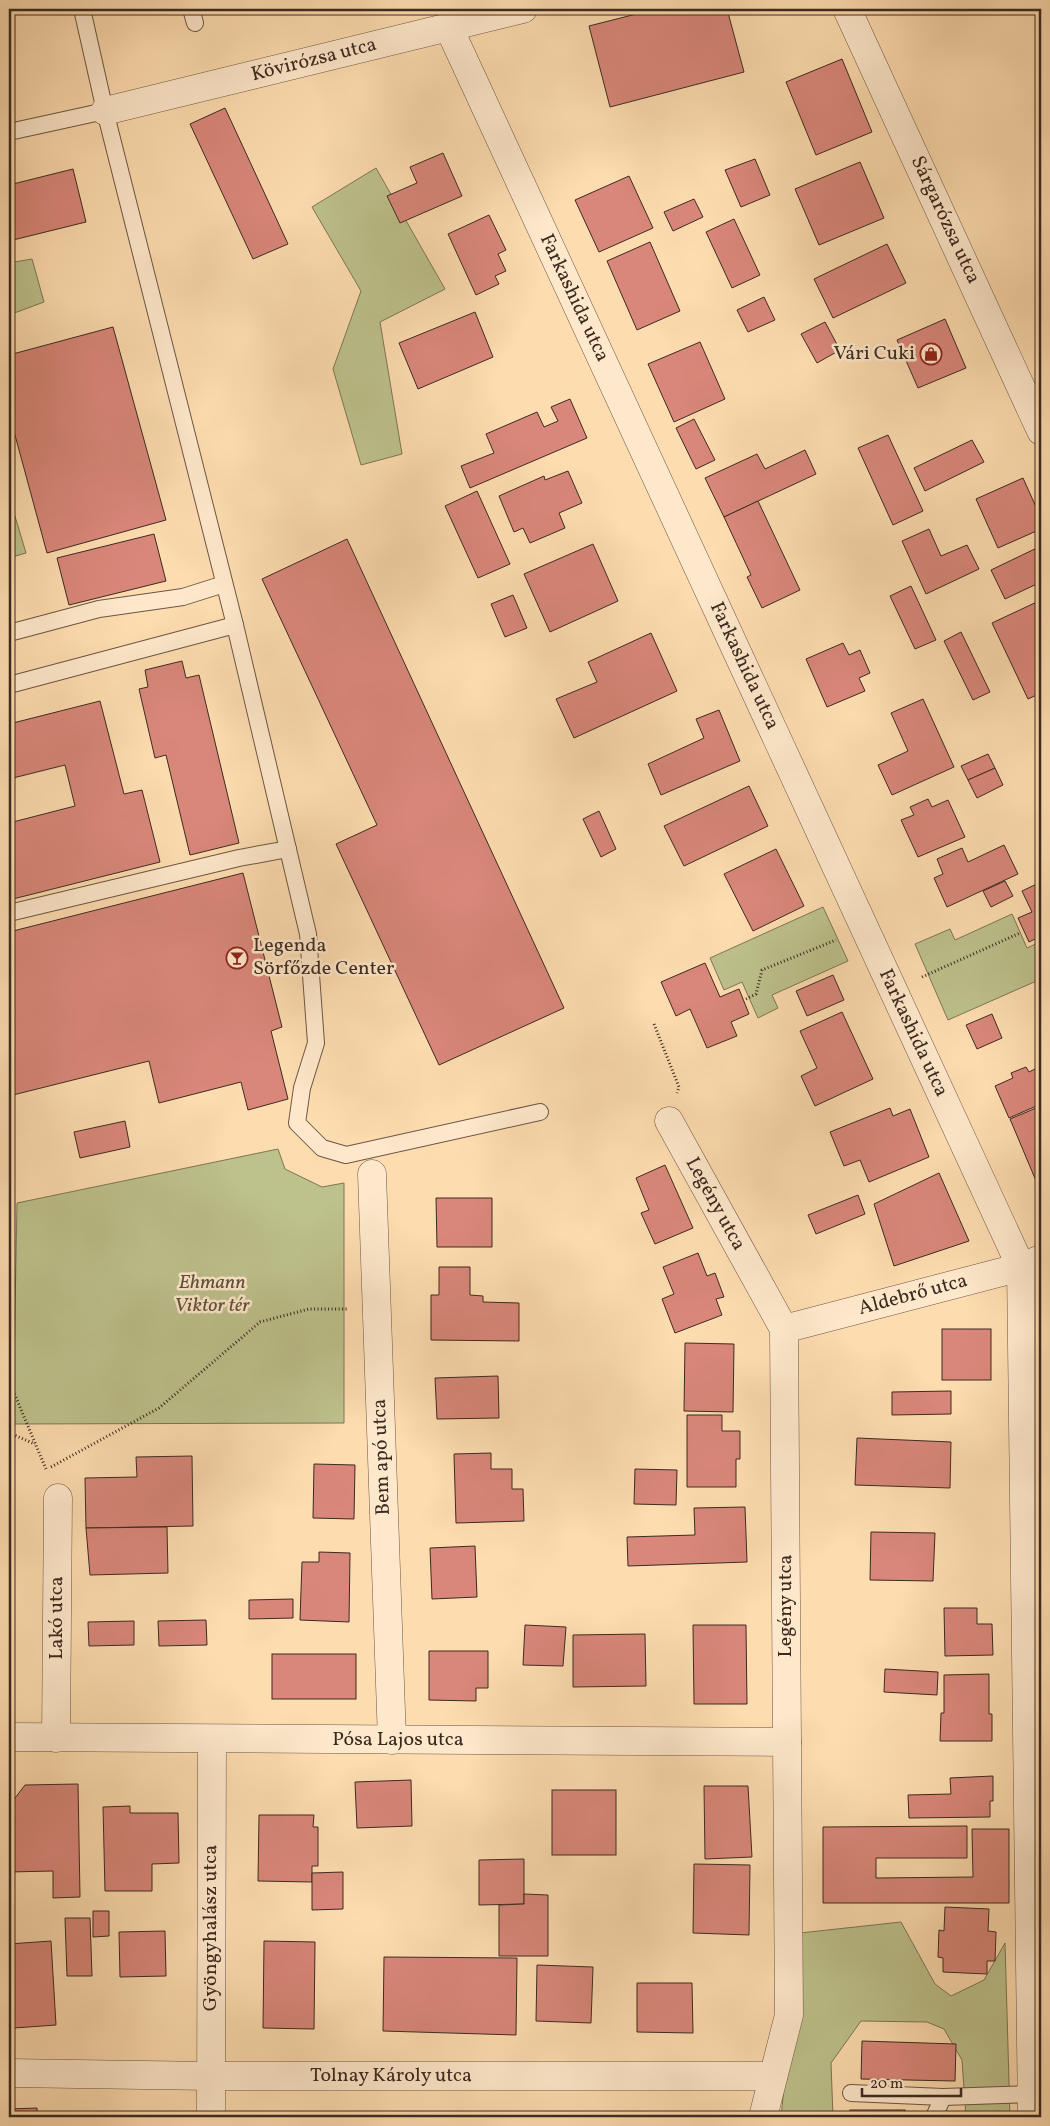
<svg xmlns="http://www.w3.org/2000/svg" width="1050" height="2126" font-family="Vollkorn,serif">
<rect width="100%" height="100%" fill="#fddcaf"/>
<filter id="stains"><feTurbulence type="fractalNoise" baseFrequency=".004" numOctaves="4"/><feColorMatrix values="0 0 0 0 .2 0 0 0 0 .09 0 0 0 0 .02 0 0 0 .5 -.17"/></filter>
<radialGradient id="worn" r=".72"><stop offset=".6" stop-color="#630" stop-opacity="0"/><stop offset="1" stop-color="#630" stop-opacity=".3"/></radialGradient>
<g fill="#bdc18c" stroke="#7c7656">
<path d="M 376,168 L 445,289 L 380,322 L 402,454 L 361,465 L 333,369 L 361,291 L 312,207 Z"/>
<path d="M 32,259 L 44,302 L 9,315 L 9,263 Z"/>
<path d="M 9,496 L 26,553 L 9,558 Z"/>
<path d="M 823,907 L 848,961 L 772,995 L 778,1008 L 758,1018 L 742,982 L 724,990 L 710,958 Z"/>
<path d="M 1012,914 L 1027,948 L 1040,942 L 1041,945 L 1041,979 L 948,1020 L 915,944 L 950,929 L 955,940 Z"/>
<path d="M 278,1149 L 285,1169 L 322,1187 L 344,1183 L 344,1423 L 13,1424 L 17,1203 Z"/>
<path d="M 901,1922 L 935,1984 L 951,1996 L 984,1980 L 1005,1943 L 1010,2117 L 966,2117 L 962,2060 L 944,2029 L 927,2022 L 861,2021 L 831,2063 L 833,2117 L 781,2117 L 800,1933 Z"/>
</g>
<g fill="#d9877a" stroke="#3c2a21">
<path d="M 656,9 L 727,9 L 744,72 L 610,107 L 589,26 Z"/>
<path d="M 842,59 L 872,132 L 816,155 L 786,82 Z"/>
<path d="M 225,108 L 288,244 L 253,259 L 190,124 Z"/>
<path d="M 443,153 L 462,196 L 400,223 L 387,196 L 417,183 L 410,167 Z"/>
<path d="M 755,159 L 770,195 L 741,207 L 725,170 Z"/>
<path d="M 860,162 L 884,218 L 819,245 L 795,189 Z"/>
<path d="M 73,169 L 86,222 L 9,241 L 9,185 Z"/>
<path d="M 629,176 L 653,228 L 599,252 L 575,200 Z"/>
<path d="M 694,199 L 703,217 L 673,231 L 664,212 Z"/>
<path d="M 489,215 L 506,250 L 498,254 L 506,271 L 495,276 L 499,284 L 476,295 L 448,234 Z"/>
<path d="M 734,219 L 760,275 L 732,288 L 706,232 Z"/>
<path d="M 650,242 L 680,311 L 637,330 L 607,261 Z"/>
<path d="M 887,244 L 906,283 L 833,318 L 814,279 Z"/>
<path d="M 764,297 L 775,320 L 748,332 L 737,310 Z"/>
<path d="M 475,312 L 493,357 L 418,389 L 399,343 Z"/>
<path d="M 945,319 L 966,368 L 918,388 L 897,340 Z"/>
<path d="M 825,322 L 840,350 L 817,363 L 801,334 Z"/>
<path d="M 113,327 L 166,520 L 47,553 L 9,413 L 9,355 Z"/>
<path d="M 700,342 L 725,399 L 674,422 L 648,364 Z"/>
<path d="M 570,399 L 587,438 L 470,488 L 461,466 L 494,453 L 486,434 L 537,412 L 544,427 L 558,421 L 551,407 Z"/>
<path d="M 694,419 L 715,460 L 696,469 L 676,428 Z"/>
<path d="M 888,435 L 923,511 L 893,525 L 858,448 Z"/>
<path d="M 972,440 L 984,462 L 925,491 L 914,468 Z"/>
<path d="M 805,450 L 816,474 L 724,517 L 705,478 L 757,454 L 765,469 Z"/>
<path d="M 568,471 L 582,503 L 559,513 L 565,528 L 530,543 L 523,528 L 514,532 L 499,496 L 544,476 L 545,480 Z"/>
<path d="M 1023,478 L 1041,518 L 1041,529 L 998,548 L 976,499 Z"/>
<path d="M 477,491 L 510,564 L 478,578 L 445,506 Z"/>
<path d="M 758,501 L 800,590 L 762,608 L 747,577 L 751,575 L 724,517 Z"/>
<path d="M 929,529 L 941,556 L 967,545 L 979,569 L 926,594 L 902,541 Z"/>
<path d="M 154,534 L 166,581 L 69,605 L 57,558 Z"/>
<path d="M 347,539 L 564,1008 L 439,1065 L 336,844 L 377,825 L 262,579 Z"/>
<path d="M 593,544 L 618,601 L 550,632 L 524,574 Z"/>
<path d="M 1041,546 L 1041,582 L 1005,599 L 991,570 Z"/>
<path d="M 911,586 L 936,640 L 915,649 L 890,596 Z"/>
<path d="M 513,595 L 527,628 L 505,637 L 491,604 Z"/>
<path d="M 1041,600 L 1041,693 L 1028,699 L 992,623 Z"/>
<path d="M 961,632 L 990,692 L 973,700 L 944,641 Z"/>
<path d="M 651,633 L 677,691 L 574,738 L 556,699 L 597,682 L 588,662 Z"/>
<path d="M 843,643 L 849,655 L 860,650 L 870,673 L 859,678 L 865,691 L 827,707 L 806,659 Z"/>
<path d="M 182,661 L 186,678 L 199,675 L 239,843 L 190,855 L 166,755 L 155,758 L 139,689 L 148,687 L 145,670 Z"/>
<path d="M 923,699 L 954,767 L 892,795 L 878,765 L 908,751 L 891,713 Z"/>
<path d="M 100,701 L 124,794 L 142,790 L 160,862 L 9,900 L 9,823 L 75,806 L 65,765 L 9,779 L 9,724 Z"/>
<path d="M 719,710 L 740,761 L 661,795 L 648,764 L 704,738 L 696,719 Z"/>
<path d="M 988,754 L 995,768 L 968,780 L 961,766 Z"/>
<path d="M 995,768 L 1003,785 L 977,798 L 968,780 Z"/>
<path d="M 749,786 L 768,826 L 684,866 L 664,826 Z"/>
<path d="M 928,799 L 932,807 L 948,800 L 965,837 L 918,857 L 901,820 L 914,815 L 910,807 Z"/>
<path d="M 599,811 L 616,849 L 601,857 L 583,819 Z"/>
<path d="M 1004,845 L 1018,874 L 947,907 L 934,878 L 943,874 L 937,859 L 962,848 L 968,862 Z"/>
<path d="M 776,849 L 804,906 L 753,931 L 724,874 Z"/>
<path d="M 243,873 L 282,1027 L 271,1031 L 288,1099 L 248,1110 L 241,1082 L 159,1103 L 149,1061 L 9,1096 L 9,932 Z"/>
<path d="M 1005,881 L 1013,896 L 991,907 L 983,891 Z"/>
<path d="M 1041,882 L 1041,936 L 1029,942 L 1018,918 L 1032,912 L 1022,891 Z"/>
<path d="M 705,963 L 720,997 L 739,989 L 749,1014 L 731,1022 L 737,1036 L 707,1048 L 690,1009 L 676,1016 L 661,982 Z"/>
<path d="M 833,975 L 844,1000 L 807,1016 L 796,991 Z"/>
<path d="M 842,1012 L 873,1079 L 815,1106 L 801,1076 L 817,1068 L 800,1031 Z"/>
<path d="M 992,1014 L 1002,1038 L 977,1049 L 966,1025 Z"/>
<path d="M 1041,1066 L 1041,1104 L 1009,1118 L 995,1086 L 1013,1078 L 1011,1073 L 1026,1067 L 1029,1072 Z"/>
<path d="M 1041,1106 L 1041,1187 L 1039,1188 L 1010,1119 Z"/>
<path d="M 890,1108 L 893,1116 L 910,1109 L 929,1157 L 869,1182 L 860,1160 L 844,1166 L 830,1132 Z"/>
<path d="M 125,1121 L 130,1147 L 80,1158 L 74,1132 Z"/>
<path d="M 665,1165 L 693,1228 L 655,1244 L 641,1213 L 649,1210 L 636,1178 Z"/>
<path d="M 939,1173 L 969,1241 L 894,1266 L 874,1204 Z"/>
<path d="M 858,1195 L 865,1214 L 816,1234 L 808,1215 Z"/>
<path d="M 436,1198 L 492,1198 L 492,1247 L 437,1247 Z"/>
<path d="M 698,1253 L 707,1276 L 715,1273 L 724,1297 L 716,1299 L 722,1315 L 675,1333 L 662,1299 L 674,1294 L 663,1267 Z"/>
<path d="M 439,1267 L 470,1267 L 470,1295 L 483,1296 L 483,1302 L 519,1303 L 519,1341 L 431,1340 L 431,1295 L 439,1295 Z"/>
<rect x="942" y="1329" width="49" height="51"/>
<path d="M 685,1343 L 734,1344 L 733,1412 L 684,1411 Z"/>
<path d="M 498,1376 L 499,1418 L 437,1419 L 435,1378 Z"/>
<path d="M 951,1391 L 951,1414 L 892,1415 L 892,1392 Z"/>
<path d="M 687,1415 L 722,1415 L 722,1431 L 740,1431 L 740,1459 L 736,1459 L 736,1487 L 687,1487 Z"/>
<path d="M 857,1438 L 951,1442 L 950,1488 L 855,1485 Z"/>
<path d="M 491,1453 L 491,1469 L 512,1469 L 512,1489 L 523,1489 L 524,1521 L 456,1523 L 454,1454 Z"/>
<path d="M 192,1456 L 193,1526 L 86,1528 L 85,1478 L 137,1477 L 136,1457 Z"/>
<path d="M 314,1464 L 355,1465 L 354,1519 L 313,1518 Z"/>
<path d="M 635,1469 L 677,1470 L 676,1505 L 634,1504 Z"/>
<path d="M 745,1507 L 747,1562 L 628,1566 L 627,1537 L 695,1535 L 694,1508 Z"/>
<path d="M 167,1527 L 168,1573 L 90,1575 L 86,1528 Z"/>
<path d="M 871,1532 L 935,1533 L 933,1581 L 870,1580 Z"/>
<path d="M 475,1546 L 477,1597 L 432,1599 L 430,1548 Z"/>
<path d="M 319,1552 L 350,1553 L 349,1622 L 300,1620 L 302,1562 L 319,1562 Z"/>
<path d="M 293,1599 L 293,1618 L 249,1619 L 249,1600 Z"/>
<path d="M 944,1608 L 977,1608 L 977,1624 L 992,1624 L 993,1655 L 945,1656 Z"/>
<path d="M 206,1620 L 207,1645 L 159,1646 L 158,1621 Z"/>
<path d="M 134,1621 L 134,1645 L 89,1646 L 88,1622 Z"/>
<path d="M 525,1625 L 566,1627 L 563,1666 L 523,1665 Z"/>
<path d="M 693,1625 L 746,1625 L 747,1704 L 694,1704 Z"/>
<path d="M 645,1634 L 646,1686 L 573,1687 L 573,1635 Z"/>
<path d="M 429,1651 L 488,1651 L 488,1688 L 476,1688 L 476,1701 L 429,1700 Z"/>
<rect x="272" y="1654" width="84" height="45"/>
<path d="M 885,1669 L 938,1672 L 937,1695 L 884,1692 Z"/>
<path d="M 989,1674 L 989,1714 L 992,1714 L 992,1741 L 940,1741 L 941,1713 L 944,1713 L 944,1675 Z"/>
<path d="M 993,1776 L 993,1801 L 990,1801 L 990,1817 L 909,1818 L 908,1795 L 951,1794 L 950,1778 Z"/>
<path d="M 411,1780 L 412,1826 L 357,1828 L 355,1782 Z"/>
<path d="M 78,1784 L 80,1897 L 53,1898 L 53,1871 L 9,1872 L 9,1806 L 25,1785 Z"/>
<path d="M 704,1786 L 748,1786 L 752,1857 L 705,1859 Z"/>
<rect x="552" y="1790" width="64" height="65"/>
<path d="M 130,1806 L 130,1813 L 178,1813 L 179,1863 L 152,1864 L 152,1891 L 105,1891 L 103,1807 Z"/>
<path d="M 259,1815 L 314,1815 L 313,1827 L 318,1827 L 318,1866 L 312,1866 L 312,1882 L 258,1881 Z"/>
<path d="M 967,1826 L 967,1858 L 876,1858 L 876,1878 L 973,1877 L 972,1829 L 1009,1829 L 1009,1903 L 823,1903 L 823,1827 Z"/>
<path d="M 524,1859 L 524,1904 L 479,1905 L 479,1860 Z"/>
<path d="M 694,1864 L 750,1865 L 749,1935 L 693,1933 Z"/>
<path d="M 343,1872 L 343,1909 L 312,1910 L 312,1873 Z"/>
<path d="M 524,1894 L 548,1895 L 548,1956 L 499,1956 L 499,1905 L 524,1904 Z"/>
<path d="M 945,1907 L 989,1909 L 988,1931 L 996,1932 L 995,1961 L 987,1961 L 987,1974 L 943,1972 L 943,1958 L 938,1957 L 939,1930 L 944,1931 Z"/>
<path d="M 93,1911 L 109,1911 L 109,1936 L 93,1937 Z"/>
<path d="M 65,1918 L 90,1918 L 92,1976 L 67,1976 Z"/>
<path d="M 165,1931 L 166,1976 L 120,1977 L 119,1932 Z"/>
<path d="M 51,1941 L 56,2025 L 14,2028 L 9,1944 Z"/>
<path d="M 264,1941 L 315,1942 L 314,2029 L 263,2028 Z"/>
<path d="M 384,1957 L 517,1958 L 516,2035 L 383,2031 Z"/>
<path d="M 537,1965 L 593,1967 L 591,2023 L 536,2021 Z"/>
<path d="M 637,1983 L 692,1983 L 693,2033 L 637,2032 Z"/>
<path d="M 862,2041 L 956,2044 L 955,2081 L 861,2079 Z"/>
<path d="M 37,2108 L 37,2117 L 9,2117 L 9,2109 Z"/>
<rect x="850" y="2110" width="55" height="7"/>
<path d="M 426,2112 L 427,2117 L 375,2117 L 374,2114 Z"/>
<path d="M 659,2112 L 681,2117 L 658,2117 Z"/>
</g>
<g fill="none" stroke-linecap="round" stroke-linejoin="round">
<g stroke="#6c5644" stroke-width="18">
<g id="lane">
<path d="M 82,9 L 105,111 L 235,625 L 308,934 L 316,1043 L 302,1088 L 297,1123 L 322,1148 L 346,1155 L 540,1112"/>
<path d="M 191,9 L 195,23"/>
<path d="M 9,132 L 105,111"/>
<path d="M 9,633 L 99,609 L 183,597 L 224,584"/>
<path d="M 9,685 L 235,625"/>
<path d="M 9,913 L 239,858 L 288,849"/>
<path d="M 851,2093 L 943,2097 L 1032,2094"/>
<path d="M 934,2117 L 943,2097"/>
</g>
</g>
<g stroke="#6c5644" stroke-width="29">
<g id="street">
<path d="M 847,9 L 1041,431"/>
<path d="M 449,28 L 1021,1267 L 1032,2117"/>
<path d="M 105,111 L 523,9"/>
<path d="M 669,1121 L 784,1329 L 789,2015 L 763,2117"/>
<path d="M 372,1174 L 392,1740"/>
<path d="M 784,1329 L 1021,1267 L 1041,1259"/>
<path d="M 9,1737 L 787,1742"/>
<path d="M 56,1738 L 58,1498"/>
<path d="M 9,2073 L 211,2076 L 773,2076"/>
<path d="M 211,2117 L 212,1739"/>
</g>
</g>
<g stroke="#3c2a21" stroke-width="3" stroke-dasharray="1 2.5" stroke-linecap="butt">
<path d="M 922,977 L 1020,933"/>
<path d="M 746,999 L 756,994 L 762,970 L 836,940"/>
<path d="M 654,1024 L 679,1087 L 677,1093"/>
<path d="M 9,1381 L 46,1469"/>
<path d="M 9,1433 L 35,1444"/>
<path d="M 51,1467 L 159,1408 L 260,1322 L 309,1309 L 347,1309"/>
</g>
<use href="#lane" stroke="#fee8cb" stroke-width="16"/>
<use href="#street" stroke="#fee8cb" stroke-width="28"/>
</g>
<defs>
<g id="shop-ring" transform="scale(1.125)"><circle r="9.5" fill="#fee8cb" stroke="#8f2418" stroke-width="1.5"/><path d="M-5-2.5h2.3a2.7 3.5 0 0 1 5.4 0H5L5.5 6h-11ZM-1.5-2.5h3a1.5 2.3 0 0 0-3 0Z" fill="#8f2418"/></g>
<g id="bar-ring" transform="scale(1.125)"><circle r="9.5" fill="#fee8cb" stroke="#8f2418" stroke-width="1.5"/><path d="M-6-5H6L.8 .8V4.5H3.5V6h-7V4.5H-.8V.8Z" fill="#8f2418"/></g>
</defs>
<g fill-rule="evenodd">
<use href="#shop-ring" x="931" y="354"/>
<use href="#bar-ring" x="237" y="958"/>
</g>
<g text-anchor="middle" dominant-baseline="central" stroke-width="5" stroke-linejoin="round" paint-order="stroke">
<g font-size="20" fill="#3c2a21" stroke="#fee8cb">
<text transform="translate(314 60) rotate(-14)">Kövirózsa utca</text>
<text transform="translate(945 220) rotate(65)">Sárgarózsa utca</text>
<text transform="translate(574 298) rotate(65)">Farkashida utca</text>
<text transform="translate(744 666) rotate(65)">Farkashida utca</text>
<text transform="translate(913 1033) rotate(65)">Farkashida utca</text>
<text transform="translate(715 1204) rotate(61)">Legény utca</text>
<text transform="translate(913 1295) rotate(-15)">Aldebrő utca</text>
<text transform="translate(382 1457) rotate(-92)">Bem apó utca</text>
<text transform="translate(786 1606) rotate(-90)">Legény utca</text>
<text transform="translate(57 1618) rotate(-90)">Lakó utca</text>
<text x="398" y="1740">Pósa Lajos utca</text>
<text transform="translate(211 1928) rotate(-90)">Gyöngyhalász utca</text>
<text x="391" y="2076">Tolnay Károly utca</text>
</g>
<g font-size="20" fill="#3c2a21" stroke="#fee8cb" text-anchor="end">
<text x="915" y="354">Vári Cuki</text>
<text x="253" y="946" text-anchor="start">Legenda<tspan x="253" dy="23">Sörfőzde Center</tspan></text>
</g>
<g font-size="20" font-style="italic" fill="#5c503c" stroke="#fee8cb">
<text x="212" y="1283">Ehmann<tspan x="212" dy="23">Viktor tér</tspan></text>
</g>
</g>
<rect width="1050" height="2126" fill="none" stroke="#fddcaf" stroke-width="30"/>
<rect x="10" y="10" width="1030" height="2106" fill="none" stroke="#3c2a21" stroke-width="2.5"/>
<rect x="15" y="15" width="1020" height="2096" fill="none" stroke="#3c2a21"/>
<path d="M862 2088v8h99v-8" fill="none" stroke="#3c2a21" stroke-width="2.5"/>
<text x="870" y="2088" font-size="15" fill="#3c2a21" stroke="#fee8cb" stroke-width="4" paint-order="stroke">20 m</text>
<rect width="100%" height="100%" filter="url(#stains)"/>
<rect width="100%" height="100%" fill="url(#worn)"/>
</svg>
